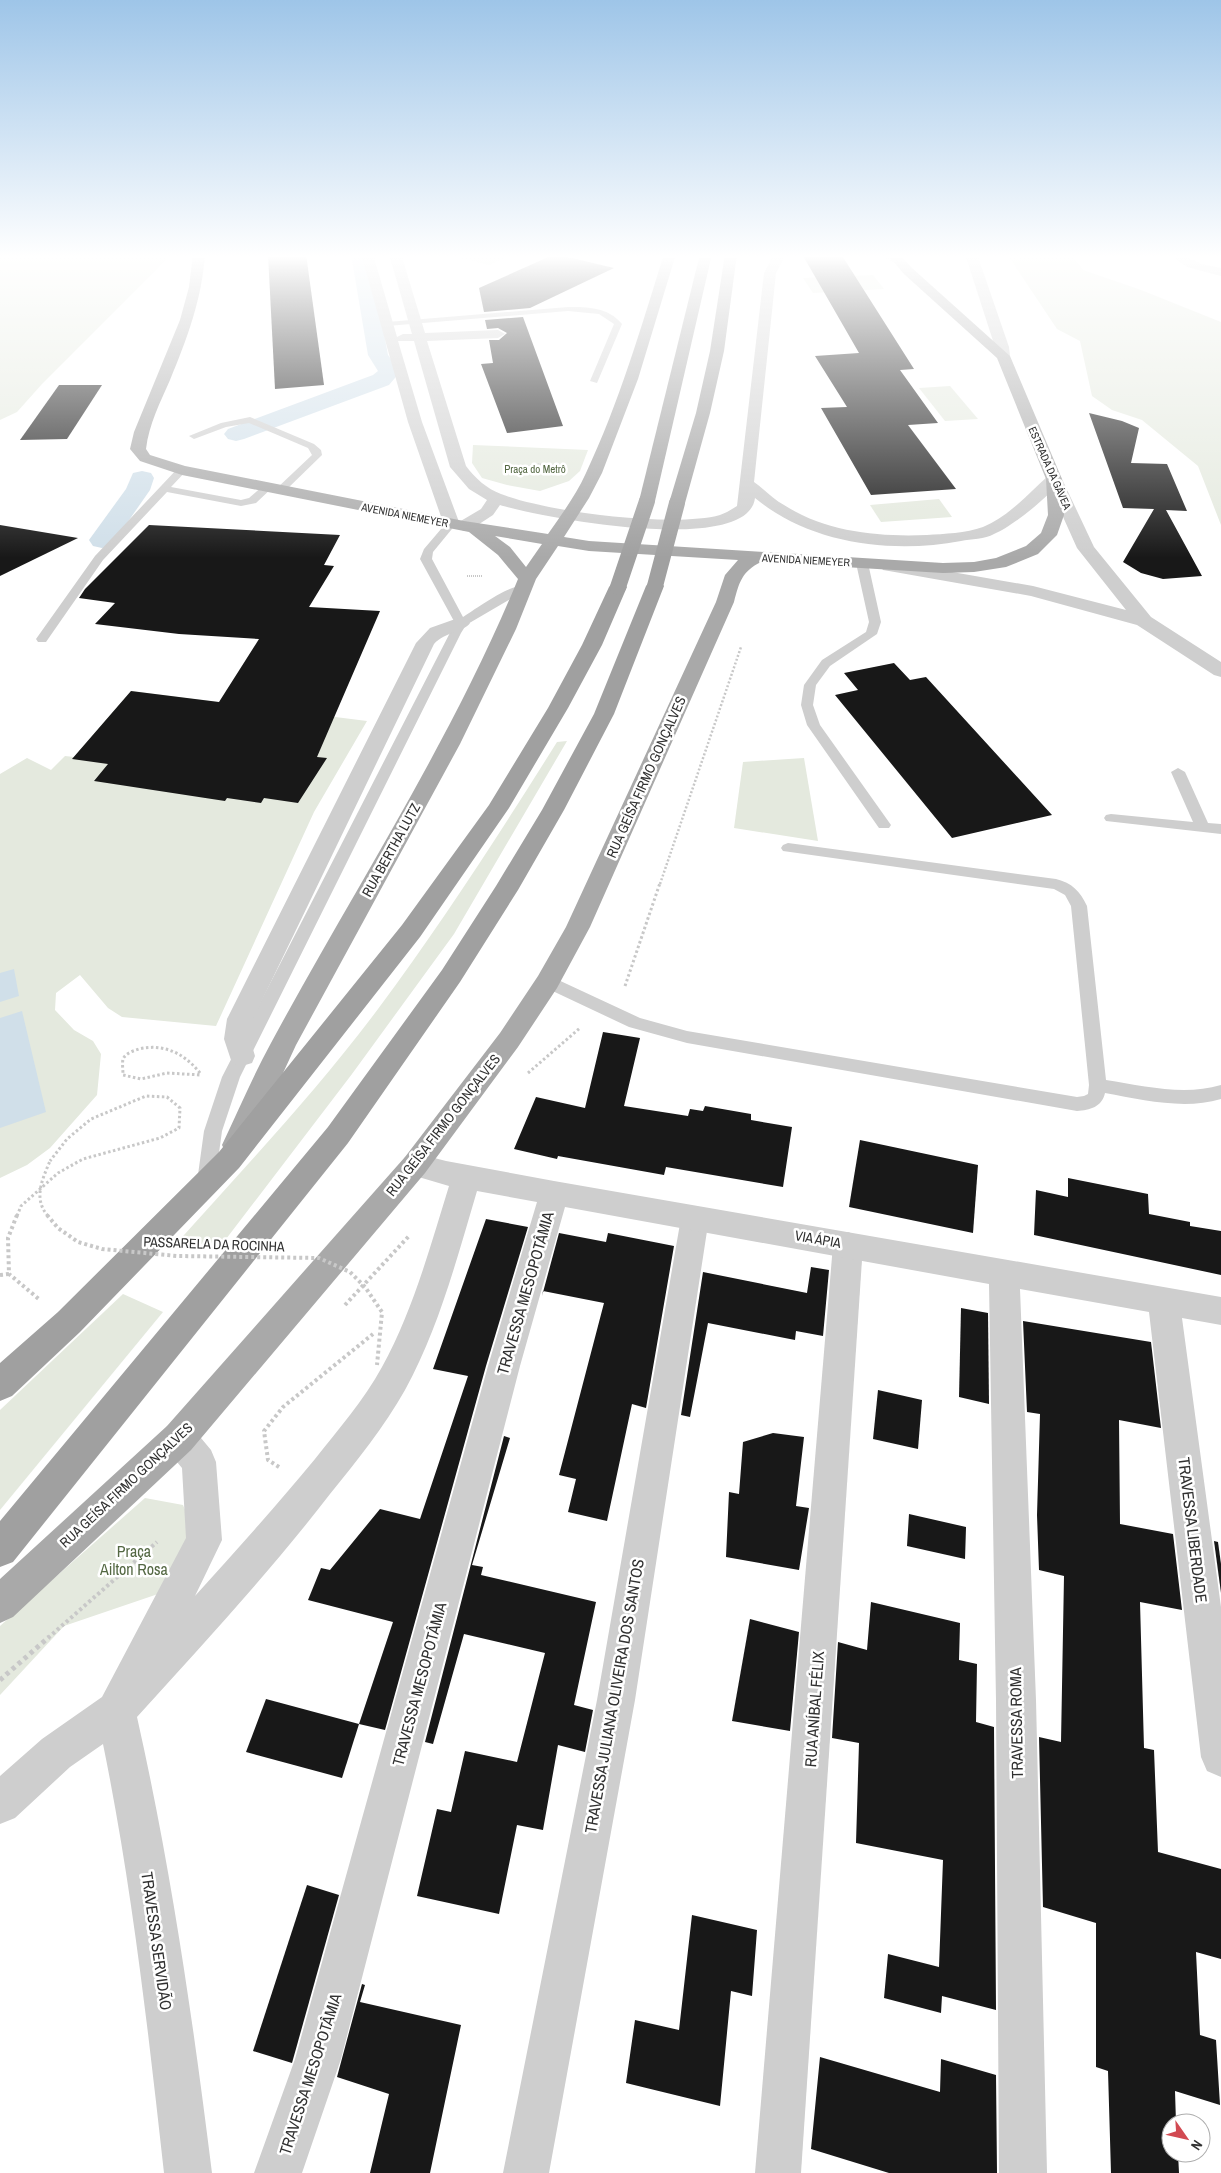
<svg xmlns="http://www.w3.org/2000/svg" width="1221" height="2173" font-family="'Archivo Narrow',sans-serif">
<rect width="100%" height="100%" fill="#fff"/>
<g fill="#e4e9de">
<path d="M 0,254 L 172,254 L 42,384 L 17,412 L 0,420 Z"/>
<path d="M 445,254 L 513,254 L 489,265 Z"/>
<path d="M 1007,254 L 1071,254 L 1083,270 L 1141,290 L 1221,322 L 1221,525 L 1198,466 L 1142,420 L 1112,410 L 1092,396 L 1080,341 L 1057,329 Z"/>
<path d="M 873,275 L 884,289 L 813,293 L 803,278 Z"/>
<path d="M 950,386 L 978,419 L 945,421 L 919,388 Z"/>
<path d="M 473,445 L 588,450 L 580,471 L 569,481 L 540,491 L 507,485 L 482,478 L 472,463 Z"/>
<path d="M 939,499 L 952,517 L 881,522 L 870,505 Z"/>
<path d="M 131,691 L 367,721 L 314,812 L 216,1026 L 122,1017 L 108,1008 L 80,975 L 56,993 L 55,1010 L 74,1030 L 93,1041 L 101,1054 L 97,1095 L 50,1148 L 27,1165 L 0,1178 L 0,774 L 27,758 L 51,770 L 65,756 L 74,757 Z"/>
<path d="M 567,741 L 454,934 L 352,1074 L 223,1243 L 175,1245 C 244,1168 316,1092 378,1009 C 442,923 500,833 557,742 Z"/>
<path d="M 804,758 L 818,841 L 734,828 L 743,762 Z"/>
<path d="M 123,1294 L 163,1312 L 0,1510 L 0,1410 Z"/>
<path d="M 145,1498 L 183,1505 L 199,1544 L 158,1594 L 64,1626 L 0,1695 L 0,1626 Z"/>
</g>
<g fill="#d0dfe9">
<path d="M 14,969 L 19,996 L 0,1002 L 0,973 Z"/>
<path d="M 22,1011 L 46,1112 L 0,1128 L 0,1018 Z"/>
</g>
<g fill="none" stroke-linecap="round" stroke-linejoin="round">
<g fill="#d0dfe9" fill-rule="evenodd">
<path d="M 351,254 L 369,254 L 388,355 L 400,372 L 389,385 L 244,439 L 236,441 L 228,439 L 224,434 L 228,429 L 373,375 L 378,371 L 368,355 Z"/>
<path d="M 142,471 L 151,473 L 154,478 L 150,490 L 111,546 L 102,548 L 93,546 L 89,540 L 126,489 L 133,473 Z"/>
</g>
</g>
<g fill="#181818">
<path d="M 268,254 L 306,254 L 324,385 L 275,389 Z"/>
<path d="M 555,254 L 614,268 L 530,308 L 484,312 L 479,288 Z"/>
<path d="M 802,254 L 841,254 L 914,369 L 900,370 L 938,423 L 908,425 L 956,489 L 871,495 L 821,408 L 847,407 L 815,356 L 859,353 Z"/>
<path d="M 523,317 L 563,426 L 507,433 L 481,364 L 493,363 L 489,340 L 499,340 L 507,333 L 498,328 L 487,329 L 485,320 Z"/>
<path d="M 59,385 L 102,385 L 67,439 L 20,440 Z"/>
<path d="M 1089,413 L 1122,421 L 1139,428 L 1131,463 L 1167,464 L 1187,511 L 1166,510 L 1202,576 L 1163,579 L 1141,573 L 1123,562 L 1154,509 L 1123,508 Z"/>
<path d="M 0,525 L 78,538 L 0,576 Z"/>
<path d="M 149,525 L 340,535 L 324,565 L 334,566 L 309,607 L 380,611 L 317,757 L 327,758 L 298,803 L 264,798 L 261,803 L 227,798 L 225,801 L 94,781 L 108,764 L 72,759 L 131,691 L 219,702 L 259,639 L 179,634 L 95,624 L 115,603 L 79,598 L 85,589 Z"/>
<path d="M 894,663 L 910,680 L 926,677 L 1052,815 L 952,838 L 835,695 L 858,690 L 844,673 Z"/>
<path d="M 603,1032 L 640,1038 L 624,1106 L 688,1116 L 690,1109 L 703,1111 L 705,1106 L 751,1114 L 751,1120 L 792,1127 L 783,1187 L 666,1167 L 664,1175 L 558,1156 L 557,1159 L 514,1149 L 536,1097 L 585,1108 Z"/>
<path d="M 860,1140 L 978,1165 L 973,1233 L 849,1207 Z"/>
<path d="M 1068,1178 L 1148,1194 L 1149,1214 L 1190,1222 L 1190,1226 L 1221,1231 L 1221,1275 L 1034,1235 L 1036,1190 L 1068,1197 Z"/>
<path d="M 486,1219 L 528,1227 L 486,1366 L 385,1730 L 359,1724 L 393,1622 L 308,1600 L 321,1568 L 330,1570 L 380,1509 L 420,1519 L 468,1376 L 433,1369 Z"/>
<path d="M 559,1233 L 606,1242 L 608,1233 L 674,1246 L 646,1408 L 632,1404 L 607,1521 L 568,1512 L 576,1479 L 559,1475 L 604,1303 L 543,1291 L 542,1296 Z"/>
<path d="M 811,1267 L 829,1270 L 823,1336 L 796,1331 L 795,1340 L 708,1323 L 690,1417 L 681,1415 L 703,1272 L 807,1293 Z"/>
<path d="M 961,1308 L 988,1313 L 989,1404 L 959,1397 Z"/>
<path d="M 1023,1321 L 1151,1342 L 1161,1428 L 1119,1420 L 1120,1524 L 1173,1534 L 1182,1610 L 1140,1602 L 1144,1748 L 1154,1750 L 1158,1852 L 1221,1869 L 1221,1959 L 1196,1952 L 1200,2035 L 1216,2040 L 1220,2105 L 1175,2091 L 1176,2123 L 1171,2123 L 1171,2153 L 1178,2153 L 1179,2173 L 1111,2173 L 1108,2071 L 1096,2067 L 1096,1923 L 1043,1907 L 1039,1737 L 1061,1742 L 1064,1576 L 1039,1570 L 1037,1515 L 1040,1414 L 1027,1412 Z"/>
<path d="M 878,1390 L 922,1400 L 918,1449 L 873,1439 Z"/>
<path d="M 773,1433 L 804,1437 L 796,1506 L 809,1508 L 799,1570 L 726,1557 L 729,1492 L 739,1494 L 743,1442 Z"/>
<path d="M 504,1436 L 510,1438 L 472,1565 L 483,1567 L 481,1575 L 596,1602 L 574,1705 L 593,1710 L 585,1752 L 558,1745 L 543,1830 L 517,1825 L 499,1914 L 417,1896 L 437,1809 L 451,1812 L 465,1751 L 517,1762 L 545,1653 L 464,1634 L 433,1744 L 425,1742 Z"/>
<path d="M 909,1514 L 966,1527 L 965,1559 L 907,1546 Z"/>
<path d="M 1214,1541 L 1218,1542 L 1221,1564 L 1221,1593 Z"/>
<path d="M 871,1602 L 960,1623 L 959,1660 L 977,1664 L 976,1722 L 994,1727 L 996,2010 L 942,1996 L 941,2013 L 884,1998 L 888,1954 L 939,1967 L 943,1860 L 856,1843 L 859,1743 L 832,1738 L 838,1642 L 867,1650 Z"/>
<path d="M 750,1619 L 799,1632 L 790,1731 L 732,1721 Z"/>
<path d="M 266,1699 L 359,1724 L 342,1778 L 246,1752 Z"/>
<path d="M 307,1885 L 339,1895 L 292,2063 L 253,2051 Z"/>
<path d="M 692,1915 L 757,1930 L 752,1996 L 731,1991 L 720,2106 L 626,2083 L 635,2020 L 679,2030 Z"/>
<path d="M 362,1984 L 365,1985 L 360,2002 L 461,2025 L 430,2173 L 370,2173 L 389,2094 L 337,2077 Z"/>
<path d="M 820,2057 L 940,2092 L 941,2059 L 996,2075 L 997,2173 L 889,2173 L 811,2149 Z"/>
</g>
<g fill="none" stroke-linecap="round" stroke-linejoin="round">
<g stroke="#c8c8c8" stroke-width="2" stroke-dasharray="1 1" stroke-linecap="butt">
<path d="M 505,471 L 539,464 L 565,466"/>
<path d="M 467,576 L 483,576"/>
</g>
<path stroke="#c8c8c8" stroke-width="2.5" stroke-dasharray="2 2" stroke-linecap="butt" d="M 660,884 L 741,647"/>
<g stroke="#c8c8c8" stroke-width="3" stroke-dasharray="2.5 2.5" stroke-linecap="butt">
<path d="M 625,986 L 660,883"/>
<path d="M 200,1073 C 185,1054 164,1043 139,1049 C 133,1051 126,1053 123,1059 C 122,1064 123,1070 123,1075 L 141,1079 L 167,1073 L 201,1075"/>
<path d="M 528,1073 L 580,1028"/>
<path d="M 17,1216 L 21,1206 L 58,1173 L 83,1159 L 160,1138 L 179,1128 L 180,1108 L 167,1097 L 146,1096 L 91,1119 L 67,1139 L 50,1161"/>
</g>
<g stroke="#c8c8c8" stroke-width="4" stroke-dasharray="3 3" stroke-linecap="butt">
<path d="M 17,1215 L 8,1238 L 9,1274 L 40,1300"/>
<path d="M 0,1275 L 9,1274"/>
<path d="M 345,1305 L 409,1236"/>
<path d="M 279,1467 L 268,1460 L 264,1431 L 283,1407 L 373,1334"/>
<path d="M 48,1638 L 157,1542"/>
</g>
<path stroke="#c8c8c8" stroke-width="5" stroke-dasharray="4 4" stroke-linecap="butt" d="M 0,1680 L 49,1637"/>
<g fill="#cecece" fill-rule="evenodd">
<path d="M 568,307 C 588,307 608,307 622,324 L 597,383 L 590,381 L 614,324 L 599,314 L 568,311 L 387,326 L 383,324 L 387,322 Z"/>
<path d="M 250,417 L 314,444 L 321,450 L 322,455 L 285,491 L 277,491 L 276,489 L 312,455 L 308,448 L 249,423 L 226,427 L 194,439 L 189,436 L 221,423 Z"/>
<path d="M 182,467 L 187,470 L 171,487 L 241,500 L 249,498 L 265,484 L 269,483 L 274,486 L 256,503 L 241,506 L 167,492 L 103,560 L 46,642 L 38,642 L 36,639 L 95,556 L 178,468 Z"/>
<path d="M 451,521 L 456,524 L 433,552 L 432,559 L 463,617 C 477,608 512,582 527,586 L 529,588 L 466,625 L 461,633 L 240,1077 L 222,1131 L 215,1182 L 213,1187 L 206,1190 L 199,1187 L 197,1182 L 204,1131 L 222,1077 L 455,623 L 420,559 L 424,549 L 447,522 Z"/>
<path d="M 862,560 L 868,563 L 881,622 L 877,634 L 830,666 L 816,685 L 813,705 L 820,725 L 891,825 L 889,828 L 879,828 L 807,725 L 801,705 L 804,685 L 822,660 L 866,632 L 869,622 L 856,563 Z"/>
<path d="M 1178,768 L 1185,772 L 1208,823 L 1221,824 L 1221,834 L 1106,821 L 1104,818 L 1106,815 L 1111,814 L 1193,822 L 1171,772 Z"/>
<path d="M 788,843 L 1056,879 C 1072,883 1080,891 1087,906 L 1106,1080 C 1144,1086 1184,1096 1221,1085 L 1221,1099 C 1184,1110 1143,1100 1105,1093 C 1102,1107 1090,1110 1077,1111 L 687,1043 L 629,1027 L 542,986 L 540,982 L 542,978 L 548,976 L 554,978 L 640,1018 L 687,1031 L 1077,1097 L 1084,1096 L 1088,1094 L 1089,1085 L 1071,906 L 1065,895 L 1054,889 L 783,851 L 781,848 L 783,845 Z"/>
</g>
<g fill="#cecece" fill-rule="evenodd">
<path d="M 695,1206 L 705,1209 L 709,1218 L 635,1700 L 549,2173 L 503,2173 L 597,1700 L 681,1218 L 685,1209 Z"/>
<path d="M 848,1232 L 858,1236 L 863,1245 L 801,2173 L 755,2173 L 833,1245 L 838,1236 Z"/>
</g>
<g fill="#cecece" fill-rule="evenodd">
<path d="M 361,254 L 373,254 L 397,337 L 403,334 L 412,334 L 389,254 L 401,254 L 425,333 L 498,330 L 505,334 L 498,338 L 427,341 L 466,466 C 475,478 487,489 501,494 C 546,512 674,528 720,515 C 726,513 732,509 737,506 L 764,273 L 774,254 L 786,254 L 776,273 L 754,482 C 764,489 773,499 784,505 C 826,532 878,537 927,535 C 944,534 966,533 983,527 C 1008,517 1029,493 1048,476 L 1060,476 L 1062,479 C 1050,496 1013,526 994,534 C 985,539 971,539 961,541 C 892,554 810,544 755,498 C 748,557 538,517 500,505 L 493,515 L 470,530 L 464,531 L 457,528 L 445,528 L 408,422 ZM 398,341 L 414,341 L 450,467 L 469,489 L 487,500 L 481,509 L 459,522 L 422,422 Z"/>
<path d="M 876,254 L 892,254 L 907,262 L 905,264 L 897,264 Z"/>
<path d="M 965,254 L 977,254 L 1009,347 L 1010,356 L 1008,359 L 1003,360 L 996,356 L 995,347 Z"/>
<path d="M 1169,254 L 1182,254 L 1201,264 L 1221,268 L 1221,276 L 1187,267 Z"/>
<path d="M 461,617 L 468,619 L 470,623 C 465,631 445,632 434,644 L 253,1019 L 250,1039 L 255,1056 L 252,1063 L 242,1066 L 232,1063 L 224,1039 L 227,1019 L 416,643 L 430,628 Z"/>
<path d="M 415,1153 L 446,1161 L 554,1181 L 1221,1297 L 1221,1325 L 1182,1318 L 1221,1607 L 1221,1777 L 1207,1771 L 1201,1757 L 1149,1312 L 1020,1289 L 1036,1700 L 1047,2173 L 999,2173 L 996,1700 L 989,1284 L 565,1207 L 520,1366 L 341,2059 L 302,2173 L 254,2173 L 295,2059 L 488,1366 L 537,1202 L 477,1191 C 457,1258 439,1328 405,1390 C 384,1427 357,1461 330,1494 C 270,1572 203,1644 137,1717 C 171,1868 193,2020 212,2173 L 164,2173 C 148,2029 132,1886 103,1744 L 70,1767 L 15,1818 L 0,1824 L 0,1776 L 42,1739 L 102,1697 L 186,1538 L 182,1468 L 167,1450 L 162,1438 L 167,1426 L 179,1421 L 191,1426 L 211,1450 L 216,1462 L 222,1540 L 195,1596 C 236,1551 276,1506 315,1459 C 338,1430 364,1400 382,1367 C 413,1311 430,1247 449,1186 L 405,1173 L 400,1165 L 405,1157 Z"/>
</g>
<path fill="#cecece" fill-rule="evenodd" d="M 1054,474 L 1060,476 L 1062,479 L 1094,547 L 1151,617 L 1221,662 L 1221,677 L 1214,675 L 1137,625 L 1031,596 L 889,571 L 883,570 L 880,566 L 883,562 L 889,561 L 1033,586 L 1126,610 L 1077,548 L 1046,479 L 1048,476 Z"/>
<path fill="#a9a9a9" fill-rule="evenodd" d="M 193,254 L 205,254 C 202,299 187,339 170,380 C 160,403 149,424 146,449 L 150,455 L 185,466 L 464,521 L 548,534 C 562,514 576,495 586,473 C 619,403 641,328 664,254 L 676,254 L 638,379 L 602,473 L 589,498 L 564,537 L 589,541 L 943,563 L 974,562 L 996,558 L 1026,546 L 1041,533 L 1048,515 L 1046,479 L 997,358 L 904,274 L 887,254 L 899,254 L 912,268 L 1010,356 L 1062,479 L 1064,515 L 1057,535 L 1038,554 L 1006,567 L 974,572 L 943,573 L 761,562 C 742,571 739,583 734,602 L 590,927 L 557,988 L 518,1047 L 425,1173 L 191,1450 L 13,1617 L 0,1623 L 0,1579 L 167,1426 L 405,1157 L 500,1033 L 538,976 L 566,927 L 716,602 L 725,575 L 738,560 L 589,551 L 558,546 L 536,579 L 516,629 L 460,744 L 296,1045 L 246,1153 L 236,1157 L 226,1153 L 222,1145 C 238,1111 253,1076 271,1043 C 354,889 451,742 518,579 L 498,555 L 469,532 L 182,475 L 140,461 L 130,449 L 134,432 L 180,320 L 189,287 ZM 495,536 L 542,544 L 526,567 L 510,547 Z"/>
<g fill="#a0a0a0" fill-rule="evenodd">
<path d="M 700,254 L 712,254 L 655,501 L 653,504 L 641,504 L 639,501 Z"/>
<path d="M 725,254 L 737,254 L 724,351 L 710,413 L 685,503 L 683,506 L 671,506 L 669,503 L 696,413 L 710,351 Z"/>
<path d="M 655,581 L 661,582 L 664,586 L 614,714 L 564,810 L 518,890 L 460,982 L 348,1143 L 13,1562 L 0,1567 L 0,1521 L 328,1127 L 442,970 L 496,886 L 542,810 L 594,714 L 646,586 L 649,582 Z"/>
<path d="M 618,582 L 624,583 L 627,587 L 602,645 L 568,708 L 509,808 L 420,937 L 239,1168 L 80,1332 L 12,1396 L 0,1401 L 0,1363 L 58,1312 L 219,1152 L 402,925 L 489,805 L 548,708 L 582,645 L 609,587 L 612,583 Z"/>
</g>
<path stroke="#c8c8c8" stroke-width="3" stroke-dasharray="2.5 2.5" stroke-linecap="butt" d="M 48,1216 C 33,1199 42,1180 50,1161"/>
<path stroke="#c8c8c8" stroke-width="4" stroke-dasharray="3 3" stroke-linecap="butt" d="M 47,1215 L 58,1228 L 78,1242 L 102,1249 L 177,1256 L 319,1258 L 350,1272 L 365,1287 L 382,1312 L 377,1365"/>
<g stroke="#a0a0a0" stroke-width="16">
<path d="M 655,586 L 677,503"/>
<path d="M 618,587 L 647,501"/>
</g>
</g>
<linearGradient id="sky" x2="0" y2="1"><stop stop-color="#9ec5e8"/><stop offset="0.46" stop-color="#fff"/><stop offset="1" stop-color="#fff" stop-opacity="0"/></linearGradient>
<rect width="1221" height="558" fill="url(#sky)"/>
<g text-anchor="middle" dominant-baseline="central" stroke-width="5" stroke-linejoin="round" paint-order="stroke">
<g font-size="11" fill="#313131" stroke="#fff">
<text transform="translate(1050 468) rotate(66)">ESTRADA DA GÁVEA</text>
<text transform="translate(405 515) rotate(11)">AVENIDA NIEMEYER</text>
<text transform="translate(806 560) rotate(3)">AVENIDA NIEMEYER</text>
</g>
<g font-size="11" fill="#546843" stroke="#fff">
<text x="535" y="469">Praça do Metrô</text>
</g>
<g font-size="14" fill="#313131" stroke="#fff">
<text transform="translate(646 777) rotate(-66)">RUA GEÍSA FIRMO GONÇALVES</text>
<text transform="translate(391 850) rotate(-61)">RUA BERTHA LUTZ</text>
<text transform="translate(443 1125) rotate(-52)">RUA GEÍSA FIRMO GONÇALVES</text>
<text transform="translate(818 1239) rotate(10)">VIA ÁPIA</text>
<text transform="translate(214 1244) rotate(2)">PASSARELA DA ROCINHA</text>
<text transform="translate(126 1485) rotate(-43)">RUA GEÍSA FIRMO GONÇALVES</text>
</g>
<g font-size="16" fill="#313131" stroke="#fff">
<text transform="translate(525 1293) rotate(-74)">TRAVESSA MESOPOTÂMIA</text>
<text transform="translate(1193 1530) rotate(83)">TRAVESSA LIBERDADE</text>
<text transform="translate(419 1684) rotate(-75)">TRAVESSA MESOPOTÂMIA</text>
<text transform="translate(614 1696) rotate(-80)">TRAVESSA JULIANA OLIVEIRA DOS SANTOS</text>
<text transform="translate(814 1709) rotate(-86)">RUA ANÍBAL FÉLIX</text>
<text transform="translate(1016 1723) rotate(-91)">TRAVESSA ROMA</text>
<text transform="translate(157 1941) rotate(82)">TRAVESSA SERVIDÃO</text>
<text transform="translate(310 2074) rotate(-72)">TRAVESSA MESOPOTÂMIA</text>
</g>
<g font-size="16" fill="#546843" stroke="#fff">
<text x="134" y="1551">Praça<tspan x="134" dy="18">Ailton Rosa</tspan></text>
</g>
</g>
<g transform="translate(1186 2138) rotate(124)"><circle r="24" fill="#ffffff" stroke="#adadad"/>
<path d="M0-4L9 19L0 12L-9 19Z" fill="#d24a52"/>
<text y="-8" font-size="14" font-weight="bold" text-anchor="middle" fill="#313131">N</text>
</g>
</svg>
